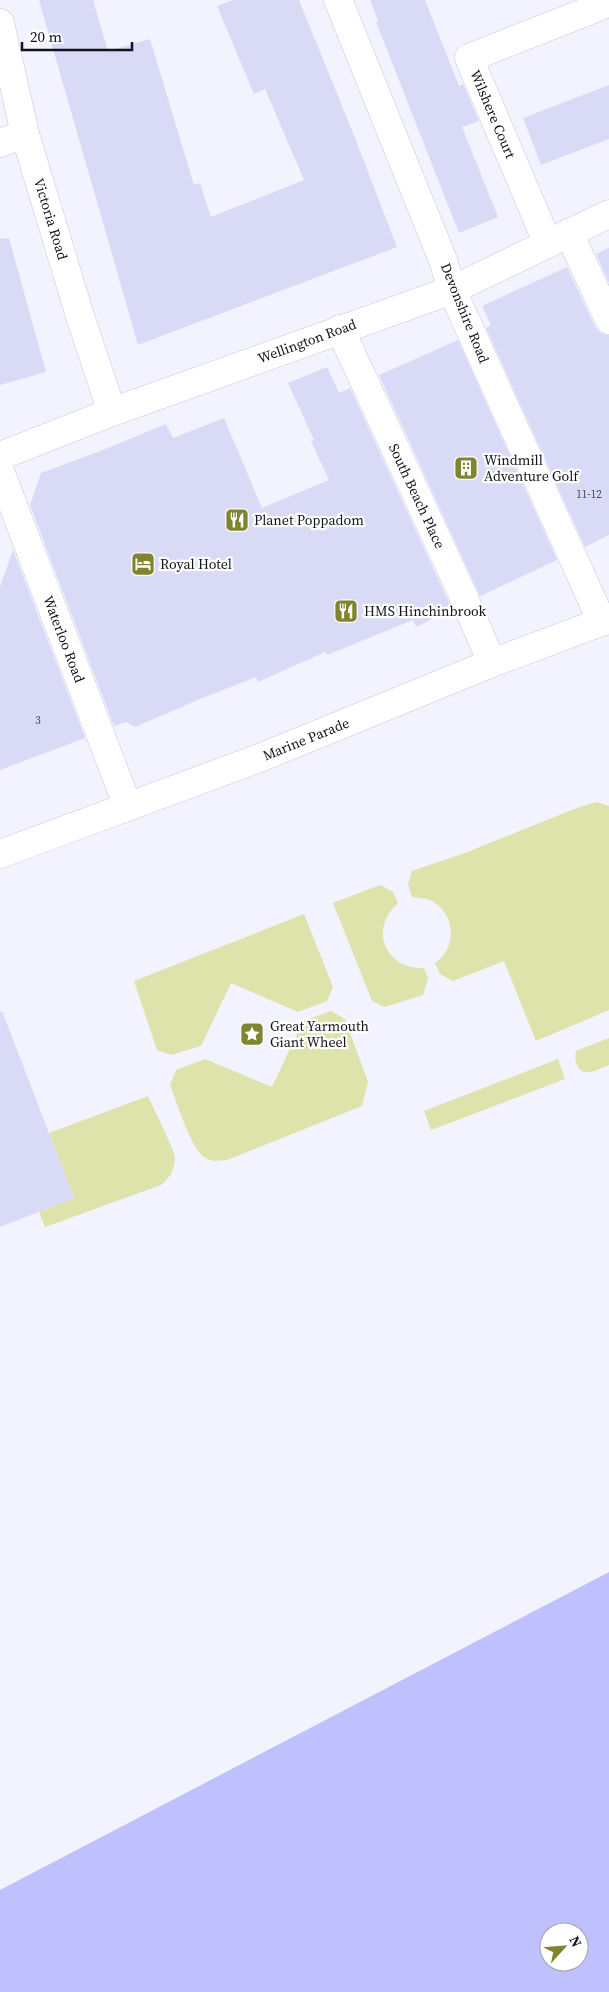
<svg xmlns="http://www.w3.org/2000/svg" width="609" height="1992" font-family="'Source Serif 4',serif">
<rect width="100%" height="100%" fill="#f2f3ff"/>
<g fill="#dee2ab">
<path d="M 597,802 L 609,806 L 609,1010 L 536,1041 L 504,961 L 453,981 L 440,974 L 435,963 C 459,947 455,910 428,899 C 423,898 417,898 412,897 L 408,885 L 412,871 L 465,853 L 574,809 Z"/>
<path d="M 380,885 L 393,892 L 398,903 C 368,929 386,970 424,968 L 428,978 L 423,995 L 384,1007 L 372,1001 L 333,903 Z"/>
<path d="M 304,914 L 333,987 L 327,1001 L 298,1012 L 231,983 L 201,1046 L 171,1055 L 157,1050 L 134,981 Z"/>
<path d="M 331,1011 L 345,1019 L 368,1082 L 362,1106 L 227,1160 C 219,1161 211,1162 204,1157 C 190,1146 177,1103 170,1085 L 176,1070 L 205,1059 L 272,1087 L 303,1021 Z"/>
<path d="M 609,1038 L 609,1065 C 603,1067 595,1072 589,1072 C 577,1074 574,1060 576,1051 Z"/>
<path d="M 558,1059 L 565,1079 L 431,1130 L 424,1111 Z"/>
<path d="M 148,1096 C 153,1108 174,1148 175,1158 C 175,1169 169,1179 161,1185 L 45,1227 L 39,1212 L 74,1198 L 49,1133 Z"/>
</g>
<path fill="#bfc1fe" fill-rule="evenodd" d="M 609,1572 L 609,1992 L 0,1992 L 0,1890 ZM 549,1932 L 579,1932 L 579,1962 L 549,1962 Z"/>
<g fill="#d9daf6">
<path d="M 39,0 L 93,0 L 108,51 L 150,39 L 194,185 L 200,183 L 211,217 L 304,180 L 265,89 L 254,94 L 217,6 L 233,0 L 299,0 L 355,138 L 397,247 L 138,345 Z"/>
<path d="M 370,0 L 425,0 L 459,86 L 463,84 L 479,121 L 462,127 L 498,217 L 459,233 L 376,22 L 378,21 Z"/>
<path d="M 609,85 L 609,139 L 541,165 L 523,118 Z"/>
<path d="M 9,238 L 46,372 L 0,385 L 0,239 Z"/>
<path d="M 609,248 L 609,283 L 596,254 Z"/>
<path d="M 567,267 L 595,327 L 600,333 L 609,335 L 609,535 L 585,547 L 486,328 L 491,325 L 482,306 Z"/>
<path d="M 458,340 L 557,560 L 480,596 L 379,375 Z"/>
<path d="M 327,367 L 339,393 L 350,388 L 452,609 L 416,627 L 413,620 L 327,655 L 325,652 L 258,682 L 256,677 L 200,699 L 135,727 L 126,722 L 114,726 L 30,505 L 41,473 L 103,450 L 166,424 L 173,438 L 224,418 L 262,508 L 329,480 L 311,441 L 314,440 L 288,383 Z"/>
<path d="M 13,550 L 85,738 L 0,770 L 0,587 Z"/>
<path d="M 2,1011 L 74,1198 L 0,1227 L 0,1012 Z"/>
</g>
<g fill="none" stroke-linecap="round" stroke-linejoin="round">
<g stroke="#c6c7e3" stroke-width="29">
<g id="minor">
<path d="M 338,0 L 443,260 L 452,290 L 602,622"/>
<path d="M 0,23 L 25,134 L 80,316 L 112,412"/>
<path d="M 0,143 L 25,134"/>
<path d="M 569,233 L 609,320"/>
<path d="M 548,244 L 469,58 L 601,6"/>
<path d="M 340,329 L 462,593 L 492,663"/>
<path d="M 0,456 L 112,412 L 452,290 L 609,214"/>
<path d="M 0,471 L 128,807"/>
</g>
</g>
<g stroke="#c6c7e3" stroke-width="29">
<path id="tertiary" d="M 0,854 L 262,757 L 492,663 L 609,619"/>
</g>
<use href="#minor" stroke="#fff" stroke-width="28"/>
<use href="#tertiary" stroke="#fff" stroke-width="28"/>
</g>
<defs>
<g id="building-square" transform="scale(1.25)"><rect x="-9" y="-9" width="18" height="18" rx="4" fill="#80842e" stroke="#fff"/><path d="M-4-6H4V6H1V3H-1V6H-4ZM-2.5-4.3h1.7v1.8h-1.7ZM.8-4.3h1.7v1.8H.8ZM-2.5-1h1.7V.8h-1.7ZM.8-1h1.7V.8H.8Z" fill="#fff"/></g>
<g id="restaurant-square" transform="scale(1.25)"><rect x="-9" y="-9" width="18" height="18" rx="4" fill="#80842e" stroke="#fff"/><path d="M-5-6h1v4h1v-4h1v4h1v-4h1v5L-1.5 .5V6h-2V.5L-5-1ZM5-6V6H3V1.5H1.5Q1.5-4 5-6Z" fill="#fff"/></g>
<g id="hotel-square" transform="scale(1.25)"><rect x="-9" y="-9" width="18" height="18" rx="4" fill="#80842e" stroke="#fff"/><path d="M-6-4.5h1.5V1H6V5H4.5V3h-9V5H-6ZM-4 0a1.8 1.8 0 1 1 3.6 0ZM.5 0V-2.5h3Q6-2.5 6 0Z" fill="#fff"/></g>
<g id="sight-square" transform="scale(1.25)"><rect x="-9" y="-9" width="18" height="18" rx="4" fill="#80842e" stroke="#fff"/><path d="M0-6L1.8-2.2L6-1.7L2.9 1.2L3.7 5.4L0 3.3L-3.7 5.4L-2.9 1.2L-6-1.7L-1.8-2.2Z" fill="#fff"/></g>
</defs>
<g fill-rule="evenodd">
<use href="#building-square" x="466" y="468"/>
<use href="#restaurant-square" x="237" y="520"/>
<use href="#hotel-square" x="143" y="564"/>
<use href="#restaurant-square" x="346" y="611"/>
<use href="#sight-square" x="252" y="1034"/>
</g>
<g text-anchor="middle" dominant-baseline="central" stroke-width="4.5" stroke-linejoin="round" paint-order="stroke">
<g font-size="11" fill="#444553">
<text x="589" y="494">11-12</text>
<text x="38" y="720">3</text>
</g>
<g font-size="14" fill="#13131d" stroke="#fff">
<text transform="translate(493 114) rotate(67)">Wilshere Court</text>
<text transform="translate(51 219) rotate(73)">Victoria Road</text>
<text transform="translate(465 313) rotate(68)">Devonshire Road</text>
<text transform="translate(307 341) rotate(-20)">Wellington Road</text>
<text transform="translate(417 496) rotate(65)">South Beach Place</text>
<text transform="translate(64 639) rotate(69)">Waterloo Road</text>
<text transform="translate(306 739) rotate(-22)">Marine Parade</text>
</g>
<g font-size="14" fill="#13131d" stroke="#fff" text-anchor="start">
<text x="484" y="460">Windmill<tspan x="484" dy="16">Adventure Golf</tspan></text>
<text x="254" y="520">Planet Poppadom</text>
<text x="160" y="564">Royal Hotel</text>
<text x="364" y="611">HMS Hinchinbrook</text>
<text x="270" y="1026">Great Yarmouth<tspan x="270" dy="16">Giant Wheel</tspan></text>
</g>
</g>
<g transform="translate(564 1947) rotate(64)"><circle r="24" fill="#ffffff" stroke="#a1a1a5"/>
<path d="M0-4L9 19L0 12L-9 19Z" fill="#80842e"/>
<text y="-8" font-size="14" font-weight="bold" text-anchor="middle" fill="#13131d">N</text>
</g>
<path d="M22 42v8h110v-8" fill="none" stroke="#13131d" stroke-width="2.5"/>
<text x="30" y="42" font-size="15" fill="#13131d" stroke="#ffffff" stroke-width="4" paint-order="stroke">20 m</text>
</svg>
